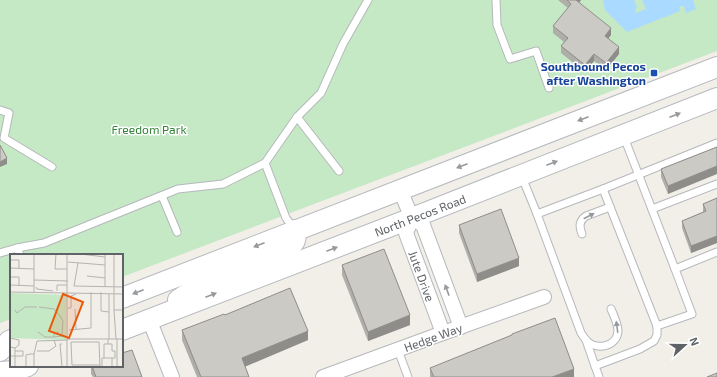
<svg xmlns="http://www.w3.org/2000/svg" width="717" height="377" font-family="'Exo 2',sans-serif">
<rect width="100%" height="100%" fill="#f1efe8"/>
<path fill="#c5e8c5" d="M 0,0 L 717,0 L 717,51 L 122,277 L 122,255 L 11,255 L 11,319 L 0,323 Z"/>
<path fill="#aadaff" d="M 603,0 L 634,0 L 637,7 L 635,10 L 636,13 L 646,9 L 642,0 L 693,0 L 696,9 L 686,13 L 684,6 L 681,6 L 679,8 L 680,11 L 627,32 L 605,10 Z"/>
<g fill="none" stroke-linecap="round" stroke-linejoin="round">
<g stroke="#b5b8bc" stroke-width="9">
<g id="service">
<path d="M 496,0 L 497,25 L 510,59 L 536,51 L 549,88"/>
<path d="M 0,110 L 9,113 L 4,138 L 52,167"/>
<path d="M 297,117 L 339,171"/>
<path d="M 624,137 L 675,269 L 717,252"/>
<path d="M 265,163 L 286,218 L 295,230"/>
<path d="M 522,177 L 537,214 L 603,189 L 717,143"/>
<path d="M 603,189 L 657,326 L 692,314 L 675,269"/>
<path d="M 162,196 L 177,232"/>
<path d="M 652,209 L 717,184"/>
<path d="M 537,214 L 581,333 L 586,340 L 595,366"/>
<path d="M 582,234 C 579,226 579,221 586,216 L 610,207"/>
<path d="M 17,248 L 44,243 L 178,189 L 223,184 L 265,163 L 297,117 L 321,93 L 343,44 L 368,0"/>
<path d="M 0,253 L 17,248 L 20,255"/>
<path d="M 586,340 C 596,351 617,347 618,331 C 618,324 614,316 611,309"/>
<path d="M 398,350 L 408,377"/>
<path d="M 599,377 L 595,366 L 640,349 L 654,341 L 657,335 L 657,326"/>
</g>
</g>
<g stroke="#b5b8bc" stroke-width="16">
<g id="minor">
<path d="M 400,190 L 412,218 L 423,225 L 461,327"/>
<path d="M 412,218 L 406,233 L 443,333"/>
<path d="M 149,319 L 172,377"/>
<path d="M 323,377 L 443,333 L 544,297"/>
</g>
</g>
<g stroke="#b6babf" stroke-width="22">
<g id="secondary">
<path d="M 122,298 L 717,67"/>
<path d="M 178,300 L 200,285 L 288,249 C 295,243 297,239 295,230"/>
<path d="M 122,330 L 412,218 L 717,98"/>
<path d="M 0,351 L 9,341 L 11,340"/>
<path d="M 0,372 L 14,371 L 28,366"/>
</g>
</g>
<use href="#service" stroke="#fff" stroke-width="7"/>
<use href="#minor" stroke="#fff" stroke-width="14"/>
<use href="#secondary" stroke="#fff" stroke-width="20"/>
</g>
<g fill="#afaea9">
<path d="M 558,0 L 581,0 L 579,2 L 611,35 L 608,38 L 619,54 L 606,70 L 594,61 L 585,72 L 561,53 L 561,46 L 564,42 L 553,33 L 553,26 L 568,8 Z"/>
<path d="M 717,147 L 668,194 L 661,177 L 661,169 Z"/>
<path d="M 717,198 L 717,243 L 691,253 L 682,228 L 682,221 L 703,212 L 703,204 Z"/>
<path d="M 459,225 L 519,266 L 477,282 L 459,233 Z"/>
<path d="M 342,265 L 410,325 L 368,341 L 342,275 Z"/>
<path d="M 225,315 L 308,340 L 245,366 L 249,377 L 197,377 L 182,340 L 182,330 Z"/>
<path d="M 91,366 L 122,366 L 142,377 L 93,377 L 91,374 Z"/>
<path d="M 430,368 L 574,377 L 430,377 Z"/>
</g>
<g fill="#8f8d8a">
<path d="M 576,0 L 581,0 L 576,7 Z"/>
<path d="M 611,28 L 611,35 L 605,43 L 605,36 Z"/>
<path d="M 619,47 L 619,54 L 606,70 L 606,63 Z"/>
<path d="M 594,54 L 594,61 L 585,72 L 585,65 Z"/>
<path d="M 7,158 L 7,164 L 0,167 L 0,162 Z"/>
<path d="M 717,166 L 717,174 L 668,194 L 668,186 Z"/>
<path d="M 717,236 L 717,243 L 691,253 L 691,246 Z"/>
<path d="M 519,258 L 519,266 L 477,282 L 477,274 Z"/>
<path d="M 410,315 L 410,325 L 368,341 L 368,332 Z"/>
<path d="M 308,331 L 308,340 L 242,368 L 242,358 Z"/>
<path d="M 574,369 L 574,377 L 552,377 Z"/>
</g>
<g fill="#cccac5" stroke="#8f8d8a">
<path d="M 567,0 L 576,0 L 611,28 L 605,36 L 619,47 L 606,63 L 594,54 L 585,65 L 561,46 L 568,38 L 553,26 L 571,4 Z"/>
<path d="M 0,145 L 7,158 L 0,162 Z"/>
<path d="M 717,147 L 717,166 L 668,186 L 661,169 Z"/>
<path d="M 717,198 L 717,236 L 691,246 L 682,221 L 706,211 L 703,204 Z"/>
<path d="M 501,209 L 519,258 L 477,274 L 459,225 Z"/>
<path d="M 384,249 L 410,315 L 368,332 L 342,265 Z"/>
<path d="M 290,288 L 308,331 L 242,358 L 249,377 L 201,377 L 182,330 L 224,314 L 225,315 Z"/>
<path d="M 555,318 L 574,369 L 552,377 L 434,377 L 430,368 L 512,335 L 512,334 Z"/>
<path d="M 132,350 L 142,377 L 96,377 L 92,366 L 122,366 L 122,353 Z"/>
<path d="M 717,373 L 717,377 L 707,377 Z"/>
</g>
<defs><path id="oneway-solid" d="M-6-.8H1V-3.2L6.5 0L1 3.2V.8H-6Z"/></defs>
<g fill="#979a9d">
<use href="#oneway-solid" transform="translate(675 115) rotate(-21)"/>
<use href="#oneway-solid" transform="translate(583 119) rotate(159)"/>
<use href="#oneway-solid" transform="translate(552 163) rotate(-21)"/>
<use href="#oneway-solid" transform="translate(462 166) rotate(159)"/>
<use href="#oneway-solid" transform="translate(589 216) rotate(-27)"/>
<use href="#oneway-solid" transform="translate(259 245) rotate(159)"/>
<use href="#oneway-solid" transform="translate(332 249) rotate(-21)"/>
<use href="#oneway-solid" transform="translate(447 290) rotate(-110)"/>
<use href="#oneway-solid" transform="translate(138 292) rotate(159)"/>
<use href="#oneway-solid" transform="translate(211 295) rotate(-21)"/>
<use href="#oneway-solid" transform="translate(617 327) rotate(-98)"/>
</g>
<rect fill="#1a4fb4" stroke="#fff" stroke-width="1.5" x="650" y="69" width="8" height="8" rx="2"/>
<g text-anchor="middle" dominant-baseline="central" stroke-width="3" stroke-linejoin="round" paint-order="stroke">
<g font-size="12" font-weight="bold" fill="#164399" stroke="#fff" text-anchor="end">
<text x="646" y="66">Southbound Pecos<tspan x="646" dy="14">after Washington</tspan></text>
</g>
<g font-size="12" fill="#348238" stroke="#fff">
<text x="149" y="129">Freedom Park</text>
</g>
<g font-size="12" fill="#5f6368" stroke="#fff">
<text transform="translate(420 215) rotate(-21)">North Pecos Road</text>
<text transform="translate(422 276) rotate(70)">Jute Drive</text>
<text transform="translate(433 337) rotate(-20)">Hedge Way</text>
</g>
</g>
<g transform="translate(10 254)">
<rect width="113" height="113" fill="#f1efe8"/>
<path d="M 0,39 L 56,41 L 56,86 L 0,84 Z" fill="#c5e8c5"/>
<path fill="none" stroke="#b3b3b1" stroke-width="1" d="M 24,0 L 24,38M 46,0 L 45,15 L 57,15M 70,0 L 95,3M 104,0 L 104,56M 0,6 L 9,6 L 9,14M 58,8 L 95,11M 68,9 L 64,32 L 113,33M 0,14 L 24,15M 77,22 L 95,24M 0,23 L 9,23 L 9,32M 113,24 L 113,0M 24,26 L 58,27M 0,31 L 24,32M 26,33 L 27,35 L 43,37M 95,33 L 95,0M 47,37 L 47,31 L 57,31M 0,38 L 113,40M 91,38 L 91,57 L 99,58M 29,53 L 44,55 L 50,62 L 53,67 L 52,81M 58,54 L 61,54 L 61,42 L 66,40M 65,55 L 66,75M 5,56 L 7,59 L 15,53 L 27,53M 59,76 L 81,74 L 81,38M 28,78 L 35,83 L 44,83M 49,78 L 44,80 L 44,83 L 52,82M 0,84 L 9,86 L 9,91 L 5,94M 58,85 L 113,85M 99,85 L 99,40M 106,85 L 104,56 L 113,56M 98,90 L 102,90 L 102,97 L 105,97 L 105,104 L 102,104M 0,93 L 5,94 L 5,102 L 13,102 L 13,97 L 5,97M 27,97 L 39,97 L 46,92 L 44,86M 24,100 L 27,87 L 58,86M 0,102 L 5,102 L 5,113M 94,104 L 94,90 L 98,90 L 98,85M 90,111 L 62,111 L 61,88 L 89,88 L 90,113M 92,112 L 92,104 L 102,104 L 102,113M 16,113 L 16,101 L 20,100 L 24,100 L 24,113M 52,113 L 50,90 L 52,90M 57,113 L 57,0M 107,113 L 107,85"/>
<path fill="#e8590c" fill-opacity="0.15" stroke="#e8590c" stroke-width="2" d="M 53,40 L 73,48 L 59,84 L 39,77 Z"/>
<rect width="113" height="113" fill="none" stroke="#5f6368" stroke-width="2"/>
</g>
<g transform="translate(685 345) rotate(69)" stroke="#ffffff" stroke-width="3" paint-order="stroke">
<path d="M0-3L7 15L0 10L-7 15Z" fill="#5f6368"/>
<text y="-6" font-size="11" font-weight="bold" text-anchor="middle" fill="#5f6368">N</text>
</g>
</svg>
